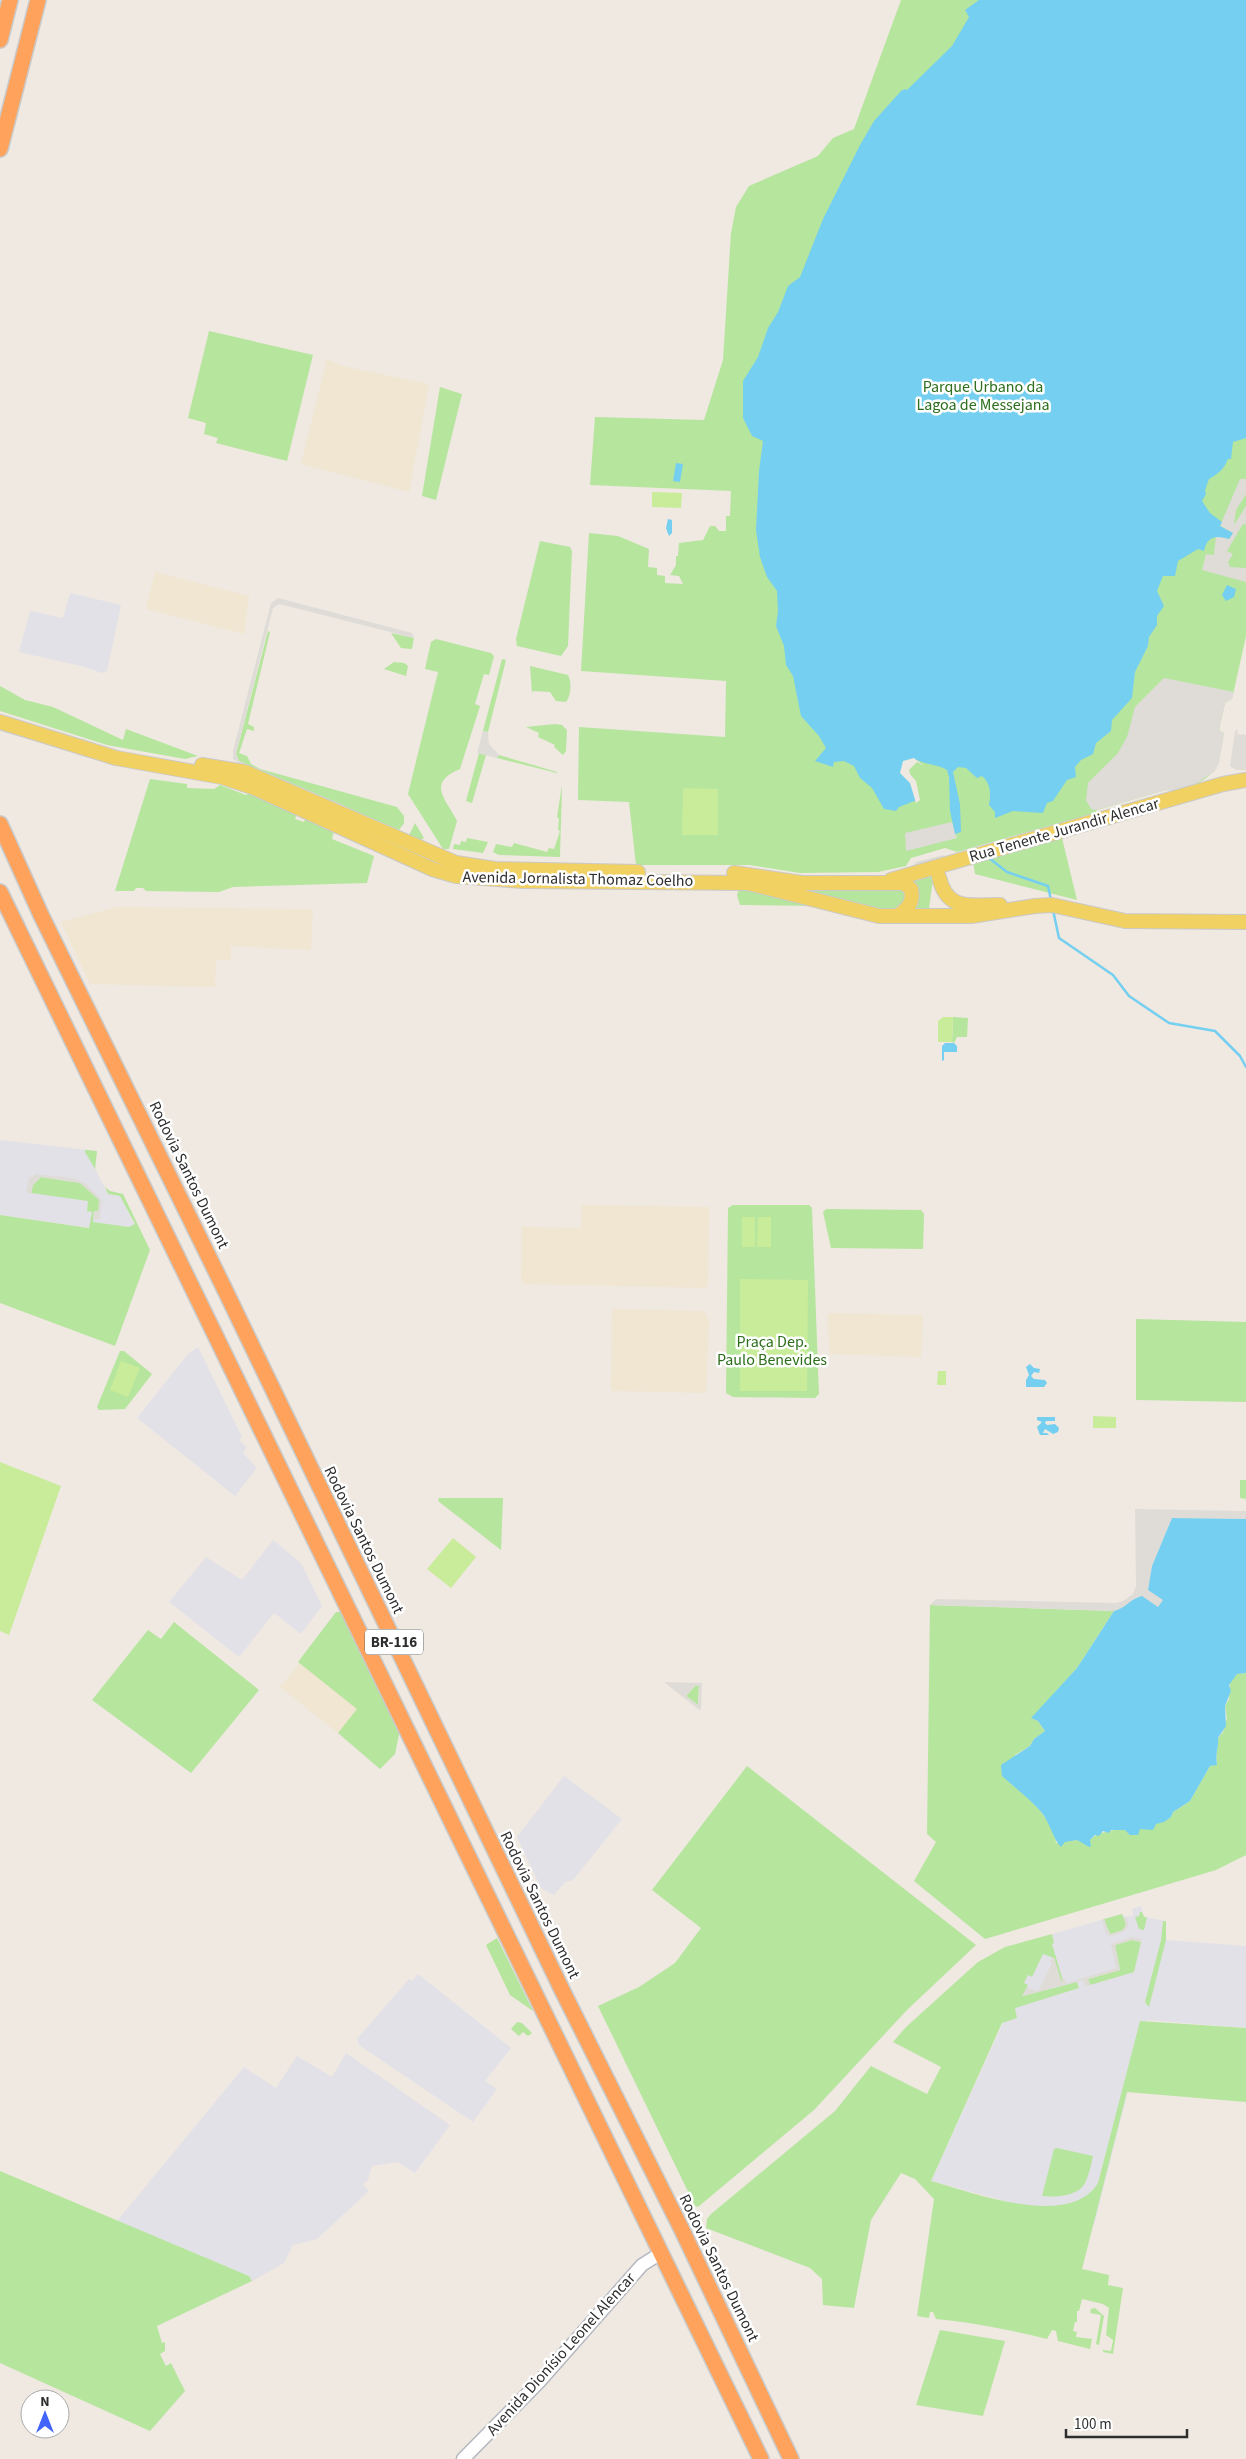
<svg xmlns="http://www.w3.org/2000/svg" width="1246" height="2459" font-family="'Source Sans 3',sans-serif">
<rect width="100%" height="100%" fill="#efe9e1"/>
<g fill="#e3e1e8">
<path d="M 70,593 L 121,605 L 107,671 L 102,673 L 85,667 L 19,652 L 30,611 L 63,618 Z"/>
<path d="M 0,1140 L 97,1151 L 95,1169 L 108,1194 L 120,1196 L 138,1231 L 134,1234 L 0,1215 Z"/>
<path d="M 198,1347 L 242,1437 L 239,1440 L 247,1447 L 243,1453 L 257,1468 L 235,1496 L 137,1418 L 188,1354 Z"/>
<path d="M 273,1540 L 301,1563 L 322,1606 L 301,1634 L 274,1613 L 239,1657 L 169,1602 L 206,1557 L 242,1580 Z"/>
<path d="M 564,1776 L 622,1819 L 573,1880 L 565,1882 L 554,1895 L 541,1888 L 517,1837 Z"/>
<path d="M 1141,1906 L 1144,1917 L 1166,1921 L 1166,1940 L 1246,1946 L 1246,2028 L 1146,2020 L 1094,2225 L 931,2181 L 1042,1937 L 1122,1914 L 1124,1917 L 1133,1915 L 1132,1909 Z"/>
<path d="M 418,1974 L 511,2048 L 485,2081 L 497,2089 L 473,2122 L 359,2045 L 357,2039 L 409,1979 L 412,1981 Z"/>
<path d="M 346,2053 L 450,2125 L 415,2173 L 398,2162 L 372,2166 L 368,2180 L 363,2184 L 369,2191 L 317,2239 L 293,2245 L 284,2263 L 252,2281 L 249,2276 L 117,2221 L 244,2067 L 276,2088 L 297,2056 L 332,2077 Z"/>
</g>
<g fill="#f0e6d1">
<path d="M 327,359 L 342,366 L 429,384 L 409,492 L 301,464 Z"/>
<path d="M 155,572 L 249,596 L 244,634 L 146,609 Z"/>
<path d="M 117,907 L 313,909 L 311,950 L 231,946 L 231,960 L 216,960 L 215,987 L 90,984 L 61,922 Z"/>
<path d="M 582,1205 L 709,1207 L 708,1283 L 705,1288 L 524,1284 L 521,1280 L 522,1227 L 581,1228 Z"/>
<path d="M 612,1309 L 704,1311 L 709,1320 L 706,1393 L 611,1391 Z"/>
<path d="M 830,1313 L 923,1315 L 921,1357 L 830,1354 L 827,1316 Z"/>
<path d="M 300,1663 L 358,1709 L 338,1733 L 280,1687 Z"/>
</g>
<g fill="#b6e59e">
<path d="M 901,0 L 1246,0 L 1246,636 L 1232,699 L 1225,703 L 1219,730 L 1224,733 C 1219,761 1219,776 1190,786 C 1181,788 1175,791 1166,790 L 1097,810 L 1095,813 L 957,852 L 945,848 L 911,858 L 906,866 L 878,872 L 800,873 L 749,865 L 636,865 L 629,802 L 578,800 L 579,727 L 725,737 L 726,681 L 581,671 L 589,533 L 618,536 L 649,549 L 648,567 L 657,568 L 657,575 L 665,576 L 665,583 L 683,584 L 679,576 L 670,575 L 676,565 L 676,556 L 678,556 L 679,543 L 703,540 L 710,526 L 715,526 L 719,531 L 726,531 L 726,516 L 730,516 L 731,491 L 590,485 L 595,417 L 704,420 L 723,360 L 731,233 L 736,207 L 749,186 L 818,156 L 833,138 L 854,129 Z"/>
<path d="M 209,331 L 313,355 L 287,461 L 216,443 L 218,438 L 204,434 L 206,423 L 188,418 Z"/>
<path d="M 440,387 L 462,394 L 436,500 L 422,496 Z"/>
<path d="M 540,541 L 570,547 L 572,551 L 568,646 L 561,656 L 517,646 L 516,639 Z"/>
<path d="M 268,631 L 270,632 L 248,724 L 254,727 L 254,731 L 247,729 L 239,753 L 247,756 L 251,764 L 260,769 L 397,807 L 404,816 L 404,823 L 399,830 L 239,761 L 236,754 Z"/>
<path d="M 391,633 L 414,638 L 412,649 L 401,648 Z"/>
<path d="M 436,639 L 491,653 L 494,656 L 489,675 L 484,674 L 475,704 L 480,706 L 460,769 C 426,783 446,799 457,821 L 449,849 L 443,849 L 408,794 L 438,672 L 425,669 L 431,642 Z"/>
<path d="M 502,659 L 506,660 L 488,732 L 483,731 Z"/>
<path d="M 394,662 L 404,663 L 408,666 L 406,676 L 384,669 Z"/>
<path d="M 530,666 L 568,675 C 572,682 571,696 566,702 L 556,701 L 550,692 L 533,691 L 532,693 Z"/>
<path d="M 0,686 L 25,700 L 53,707 L 123,740 L 126,729 L 198,756 L 185,759 L 107,745 L 0,711 Z"/>
<path d="M 555,724 L 562,725 L 567,730 L 566,751 L 563,755 L 554,747 L 555,745 L 538,737 L 539,733 L 526,727 Z"/>
<path d="M 479,753 L 486,755 L 472,803 L 466,801 Z"/>
<path d="M 499,755 L 557,772 L 557,773 L 497,758 Z"/>
<path d="M 150,779 L 187,784 L 187,788 L 214,789 L 220,785 L 246,795 L 250,793 L 297,814 L 295,819 L 304,822 L 306,818 L 334,831 L 332,839 L 374,856 L 367,883 L 233,887 L 219,892 L 146,891 L 143,888 L 136,888 L 134,891 L 115,891 Z"/>
<path d="M 562,785 L 560,857 L 499,855 L 493,852 L 496,844 L 512,847 L 514,843 L 547,852 L 549,848 L 554,849 L 560,831 L 558,830 L 559,819 L 557,817 Z"/>
<path d="M 415,823 L 424,838 L 421,840 L 409,835 Z"/>
<path d="M 467,838 L 488,842 L 483,853 L 453,849 L 454,844 L 460,845 L 461,841 L 466,842 Z"/>
<path d="M 1062,838 L 1077,900 L 975,874 L 973,862 Z"/>
<path d="M 937,872 L 932,886 L 929,909 L 915,909 L 918,894 L 909,880 Z"/>
<path d="M 740,887 L 821,906 L 740,905 L 737,895 Z"/>
<path d="M 903,887 L 906,891 L 907,900 L 895,910 L 869,909 L 786,888 Z"/>
<path d="M 953,1017 L 968,1018 L 967,1037 L 957,1037 L 954,1043 L 952,1042 Z"/>
<path d="M 85,1150 L 97,1151 L 95,1169 L 85,1152 Z"/>
<path d="M 41,1177 L 80,1183 L 100,1200 L 98,1212 L 94,1211 L 93,1222 L 129,1227 L 135,1224 L 120,1196 L 108,1194 L 105,1187 L 110,1191 L 123,1194 L 150,1250 L 115,1346 L 0,1303 L 0,1215 L 89,1228 L 92,1212 L 87,1211 L 88,1201 L 31,1193 L 33,1185 Z"/>
<path d="M 733,1205 L 809,1205 L 812,1208 L 819,1394 L 815,1398 L 733,1397 L 726,1393 L 728,1208 Z"/>
<path d="M 826,1209 L 921,1210 L 924,1214 L 923,1249 L 831,1248 L 823,1212 Z"/>
<path d="M 1136,1319 L 1246,1322 L 1246,1402 L 1136,1400 Z"/>
<path d="M 120,1351 L 124,1351 L 152,1374 L 125,1409 L 99,1410 L 97,1407 Z"/>
<path d="M 1240,1480 L 1246,1480 L 1246,1499 L 1240,1498 Z"/>
<path d="M 439,1498 L 503,1498 L 501,1550 L 438,1501 Z"/>
<path d="M 930,1605 L 1114,1611 L 1077,1668 L 1032,1718 L 1038,1721 L 1045,1731 L 1034,1739 L 1030,1746 L 1015,1755 L 1011,1784 C 1027,1795 1055,1822 1056,1843 L 1077,1840 L 1089,1846 L 1090,1840 C 1104,1824 1148,1833 1171,1817 L 1173,1812 L 1190,1801 L 1210,1766 L 1217,1764 C 1215,1752 1219,1748 1218,1738 L 1223,1732 L 1227,1718 L 1225,1706 L 1229,1699 L 1230,1680 L 1237,1674 L 1246,1673 L 1246,1855 L 1216,1870 L 985,1939 L 914,1881 L 936,1842 L 927,1834 Z"/>
<path d="M 336,1612 L 341,1612 L 399,1734 L 395,1754 L 380,1769 L 338,1733 L 357,1709 L 298,1662 Z"/>
<path d="M 174,1622 L 259,1690 L 191,1773 L 92,1700 L 148,1630 L 161,1639 Z"/>
<path d="M 695,1686 L 699,1686 L 698,1705 L 686,1696 Z"/>
<path d="M 747,1766 L 976,1945 L 907,2010 L 814,2110 L 698,2207 L 695,2206 L 598,2006 L 639,1987 L 675,1963 L 701,1928 L 652,1890 Z"/>
<path d="M 1140,1912 L 1142,1912 L 1144,1917 L 1147,1917 L 1144,1930 L 1139,1929 L 1135,1917 L 1139,1916 Z"/>
<path d="M 1122,1914 L 1126,1924 L 1123,1930 L 1111,1934 L 1109,1932 L 1104,1919 Z"/>
<path d="M 1163,1921 L 1166,1921 L 1166,1940 L 1149,2007 L 1145,2002 L 1161,1940 Z"/>
<path d="M 1052,1934 L 1054,1943 L 1052,1944 L 1064,1984 L 1062,1984 L 1054,1958 L 1043,1954 L 1032,1977 L 1028,1975 L 1024,1983 L 1028,1985 L 1023,1996 L 1077,1982 L 1079,1988 L 1015,2008 L 1017,2018 L 1002,2023 L 931,2181 C 972,2192 1069,2230 1098,2183 L 1140,2021 L 1246,2028 L 1246,2102 L 1127,2092 L 1082,2269 L 1109,2275 L 1108,2285 L 1123,2288 L 1113,2354 L 1103,2352 L 1103,2350 L 1111,2351 L 1113,2340 L 1106,2335 L 1109,2308 L 1103,2304 L 1082,2299 L 1079,2311 L 1077,2311 L 1077,2322 L 1075,2322 L 1073,2331 L 1077,2332 L 1076,2337 L 1092,2339 L 1090,2349 L 1058,2341 L 1056,2331 L 1052,2330 L 1047,2339 C 1011,2330 971,2322 936,2319 L 933,2312 L 930,2312 L 929,2318 L 917,2316 L 934,2199 L 915,2179 L 901,2173 L 871,2220 L 854,2308 L 823,2305 L 822,2279 L 810,2268 L 706,2228 L 707,2219 L 711,2214 L 835,2111 L 871,2066 L 927,2094 L 941,2067 L 893,2042 L 906,2027 L 978,1962 L 1005,1947 Z"/>
<path d="M 497,1938 L 501,1946 L 533,2011 L 510,1995 L 486,1945 Z"/>
<path d="M 1132,1940 L 1141,1942 L 1134,1972 L 1090,1985 L 1088,1979 L 1120,1970 L 1115,1945 Z"/>
<path d="M 517,2022 L 522,2023 L 532,2033 L 528,2036 L 523,2032 L 519,2036 L 511,2029 Z"/>
<path d="M 1057,2148 L 1093,2156 C 1091,2165 1089,2175 1085,2183 C 1079,2196 1054,2198 1042,2196 L 1054,2149 Z"/>
<path d="M 0,2171 L 249,2276 L 252,2281 L 157,2326 L 162,2343 L 165,2342 L 165,2351 L 160,2354 L 166,2366 L 171,2363 L 185,2391 L 150,2431 L 0,2363 Z"/>
<path d="M 1095,2308 L 1104,2316 L 1099,2345 L 1096,2344 L 1101,2315 L 1090,2313 L 1091,2309 Z"/>
<path d="M 940,2330 L 1005,2341 L 983,2416 L 916,2405 Z"/>
</g>
<g fill="#c9ec9a">
<path d="M 652,492 L 682,493 L 681,508 L 652,507 Z"/>
<path d="M 683,788 L 718,789 L 718,835 L 682,835 Z"/>
<path d="M 943,1017 L 953,1017 L 952,1042 L 938,1042 L 938,1021 Z"/>
<rect x="742" y="1217" width="13" height="30"/>
<path d="M 758,1217 L 771,1217 L 771,1247 L 757,1247 Z"/>
<path d="M 740,1279 L 808,1280 L 807,1391 L 740,1391 Z"/>
<path d="M 121,1361 L 140,1368 L 128,1397 L 110,1390 Z"/>
<path d="M 938,1371 L 946,1371 L 946,1385 L 937,1385 Z"/>
<path d="M 1093,1416 L 1116,1417 L 1116,1428 L 1093,1428 Z"/>
<path d="M 0,1462 L 61,1486 L 9,1635 L 0,1631 Z"/>
<path d="M 453,1538 L 476,1557 L 451,1588 L 427,1569 Z"/>
</g>
<g fill="#dfdcd8" fill-rule="evenodd">
<path d="M 1240,479 L 1246,479 L 1246,494 L 1236,510 L 1234,525 L 1246,506 L 1246,524 L 1243,524 L 1227,551 L 1233,554 L 1228,562 L 1230,567 L 1246,568 L 1246,582 L 1202,570 L 1206,554 L 1214,555 L 1216,535 L 1229,539 L 1233,533 L 1220,526 Z"/>
<path d="M 278,598 L 412,633 L 414,638 L 279,604 L 273,608 L 236,754 L 239,761 L 343,805 L 398,832 L 240,764 L 233,759 L 233,751 L 271,603 Z"/>
<path d="M 1164,678 L 1234,692 L 1232,699 L 1225,703 L 1219,730 L 1224,733 L 1219,763 L 1215,771 L 1195,784 L 1173,791 L 1166,790 L 1096,810 L 1091,809 L 1086,800 L 1088,783 L 1118,753 L 1127,737 L 1135,707 Z"/>
<path d="M 1238,729 L 1237,734 L 1246,735 L 1246,770 L 1236,770 L 1230,766 L 1235,731 Z"/>
<path d="M 483,731 L 488,732 L 489,744 L 499,755 L 497,758 L 477,753 Z"/>
<path d="M 952,822 L 957,838 L 906,851 L 905,833 Z"/>
<path d="M 943,855 L 951,858 L 910,870 L 916,862 Z"/>
<path d="M 36,1174 L 73,1178 L 85,1183 L 102,1200 L 100,1219 L 93,1220 L 94,1211 L 98,1211 L 99,1200 L 80,1183 L 41,1177 L 33,1185 L 31,1193 L 26,1192 L 29,1178 Z"/>
<path d="M 1135,1509 L 1246,1511 L 1246,1519 L 1172,1518 L 1152,1566 L 1148,1590 L 1164,1600 L 1158,1607 L 1137,1597 L 1123,1608 L 1114,1611 L 930,1605 L 936,1599 L 1116,1603 L 1123,1601 L 1133,1594 L 1136,1586 Z"/>
<path d="M 664,1682 L 702,1683 L 701,1710 L 698,1709 ZM 695,1686 L 699,1686 L 698,1705 L 686,1696 Z"/>
<path d="M 1124,1917 L 1126,1917 L 1129,1924 L 1125,1931 L 1110,1937 L 1106,1934 L 1102,1919 L 1104,1919 L 1108,1932 L 1112,1934 L 1123,1930 L 1126,1925 Z"/>
<path d="M 1132,1937 L 1142,1939 L 1141,1942 L 1132,1940 L 1115,1945 L 1120,1970 L 1088,1979 L 1090,1985 L 1085,1987 L 1083,1980 L 1022,1996 L 1027,1987 L 1036,1991 L 1039,1990 L 1052,1963 L 1050,1962 L 1052,1958 L 1054,1958 L 1062,1984 L 1062,1978 L 1064,1977 L 1066,1983 L 1116,1968 L 1111,1944 Z"/>
</g>
<g fill="#75cff0">
<path d="M 979,0 L 1246,0 L 1246,438 L 1233,442 L 1231,459 L 1228,459 C 1224,469 1218,474 1209,479 L 1205,490 L 1206,494 L 1202,501 L 1210,513 L 1222,522 L 1220,526 L 1233,533 L 1229,539 C 1216,535 1207,536 1204,551 L 1198,549 L 1178,561 L 1175,576 L 1163,576 L 1157,591 L 1164,606 L 1157,616 L 1157,625 L 1149,637 L 1148,646 L 1135,672 L 1132,698 L 1112,720 L 1111,731 L 1096,743 L 1093,754 L 1081,760 L 1075,767 L 1076,777 L 1067,780 L 1053,801 L 1047,803 L 1043,813 L 1013,811 L 995,818 L 995,812 L 989,805 C 991,794 991,784 982,776 L 977,778 L 966,768 L 958,767 L 953,772 L 960,804 L 961,832 L 955,834 L 950,811 L 949,777 L 947,770 C 937,764 927,765 917,760 L 911,762 L 907,769 L 917,800 L 899,807 L 896,811 L 884,809 L 872,788 L 860,778 L 854,766 L 844,761 L 834,762 L 833,767 L 815,761 L 826,748 L 819,736 L 801,716 L 793,676 L 786,665 L 784,646 L 776,626 L 778,611 L 777,591 L 767,577 L 760,557 L 756,530 L 759,471 L 763,441 L 752,436 L 743,418 L 743,381 L 758,357 L 768,328 L 778,312 L 788,286 L 800,277 L 823,219 L 860,145 L 874,121 L 901,91 L 905,89 L 907,90 L 952,46 L 969,17 L 965,10 Z"/>
<path d="M 676,463 L 683,464 L 680,482 L 673,481 Z"/>
<path d="M 668,519 L 672,520 L 672,533 L 669,536 L 666,528 Z"/>
<path d="M 1227,585 L 1236,589 L 1234,597 L 1226,601 L 1222,595 Z"/>
<path d="M 945,1043 L 954,1043 L 957,1046 L 957,1052 L 944,1052 L 944,1060 L 942,1061 L 942,1046 Z"/>
<path d="M 1030,1364 L 1034,1368 L 1040,1369 L 1039,1373 L 1034,1372 L 1031,1376 L 1034,1379 L 1045,1380 L 1047,1383 L 1044,1387 L 1026,1387 L 1026,1380 L 1029,1375 L 1026,1367 Z"/>
<path d="M 1037,1417 L 1055,1417 L 1055,1421 L 1046,1421 L 1045,1423 L 1047,1425 L 1055,1424 L 1059,1428 L 1058,1432 L 1053,1434 L 1045,1429 L 1043,1433 L 1047,1433 L 1049,1435 L 1040,1435 L 1037,1427 L 1042,1422 L 1037,1420 Z"/>
<path d="M 1172,1518 L 1246,1519 L 1246,1673 L 1237,1674 L 1229,1685 L 1231,1691 L 1225,1706 L 1226,1726 L 1218,1738 C 1219,1748 1215,1752 1217,1765 L 1210,1766 L 1190,1801 L 1173,1812 L 1171,1817 L 1164,1822 L 1156,1824 L 1153,1830 L 1140,1829 L 1138,1835 L 1130,1835 L 1125,1830 L 1111,1830 L 1109,1833 L 1103,1831 L 1099,1836 L 1095,1835 L 1090,1840 L 1091,1846 L 1089,1847 L 1077,1840 L 1065,1842 L 1061,1847 C 1053,1839 1050,1823 1042,1813 C 1031,1799 1016,1789 1002,1776 L 1001,1765 L 1030,1746 L 1034,1739 L 1045,1731 L 1038,1721 L 1031,1718 L 1077,1668 L 1114,1611 C 1125,1609 1131,1598 1142,1596 L 1158,1607 L 1163,1600 L 1148,1590 L 1152,1566 Z"/>
</g>
<path fill="#efe9e1" d="M 914,758 L 924,766 L 917,762 L 909,770 L 910,774 L 916,781 L 920,800 L 916,803 L 910,783 L 900,773 L 903,761 Z"/>
<g fill="none" stroke-linecap="round" stroke-linejoin="round">
<g stroke="#75cff0" stroke-width="2.5">
<path d="M 989,858 L 1007,872 L 1048,886 L 1051,900"/>
<path d="M 1053,910 L 1059,938 L 1113,975 L 1129,996 L 1169,1023 L 1215,1031 L 1240,1056 L 1246,1067"/>
</g>
<g stroke="#b4b7c1" stroke-width="15">
<path id="secondary" d="M 463,2459 L 539,2382 L 642,2265 L 661,2253"/>
</g>
<g stroke="#c9c9c9" stroke-width="16">
<g id="primary">
<path d="M 0,722 L 116,758 L 222,777 L 252,787 L 432,869 L 456,876 L 523,881 L 748,883 L 879,916 L 971,916 L 1035,906 L 1052,905 L 1125,921 L 1246,922"/>
<path d="M 202,765 L 245,772 L 456,863 L 495,869 L 638,872"/>
<path d="M 734,873 L 802,883 L 904,883 L 911,889 C 914,902 908,909 897,916"/>
<path d="M 939,877 C 947,912 971,905 1000,905"/>
<path d="M 891,880 L 1223,784 L 1246,780"/>
</g>
</g>
<g stroke="#c9c9c9" stroke-width="18">
<g id="highway">
<path d="M 0,40 L 10,0"/>
<path d="M 0,149 L 38,0"/>
<path d="M 0,824 L 41,915 L 225,1290 L 562,1990 L 681,2228 L 791,2459"/>
<path d="M 0,892 L 761,2459"/>
</g>
</g>
<use href="#secondary" stroke="#fff" stroke-width="12"/>
<use href="#primary" stroke="#f2d163" stroke-width="14"/>
<use href="#highway" stroke="#ffa35c" stroke-width="15"/>
</g>
<g text-anchor="middle" dominant-baseline="central" stroke-width="5" stroke-linejoin="round" paint-order="stroke">
<rect fill="#fff" stroke="#6d6d6d" stroke-width="1" x="365" y="1629.5" width="58" height="25" rx="4"/>
<g font-size="15" font-weight="bold" fill="#2e2e2e">
<text x="394" y="1642">BR-116</text>
</g>
<g font-size="16" fill="#2c6e1b" stroke="#fff">
<text x="983" y="387">Parque Urbano da<tspan x="983" dy="18">Lagoa de Messejana</tspan></text>
<text x="772" y="1342">Praça Dep.<tspan x="772" dy="18">Paulo Benevides</tspan></text>
</g>
<g font-size="16" fill="#2e2e2e" stroke="#fff">
<text transform="translate(1064 830) rotate(-16)">Rua Tenente Jurandir Alencar</text>
<text transform="translate(578 879) rotate(1)">Avenida Jornalista Thomaz Coelho</text>
<text transform="translate(189 1175) rotate(64)">Rodovia Santos Dumont</text>
<text transform="translate(364 1540) rotate(64)">Rodovia Santos Dumont</text>
<text transform="translate(540 1905) rotate(64)">Rodovia Santos Dumont</text>
<text transform="translate(719 2268) rotate(64)">Rodovia Santos Dumont</text>
<text transform="translate(561 2354) rotate(-48)">Avenida Dionísio Leonel Alencar</text>
</g>
</g>
<g transform="translate(45 2414)"><circle r="24" fill="#ffffff" stroke="#ababab"/>
<path d="M0-4L9 19L0 12L-9 19Z" fill="#4264fb"/>
<text y="-8" font-size="14" font-weight="bold" text-anchor="middle" fill="#2e2e2e">N</text>
</g>
<path d="M1066 2429v8h121v-8" fill="none" stroke="#2e2e2e" stroke-width="2.5"/>
<text x="1074" y="2429" font-size="15" fill="#2e2e2e" stroke="#ffffff" stroke-width="4" paint-order="stroke">100 m</text>
</svg>
